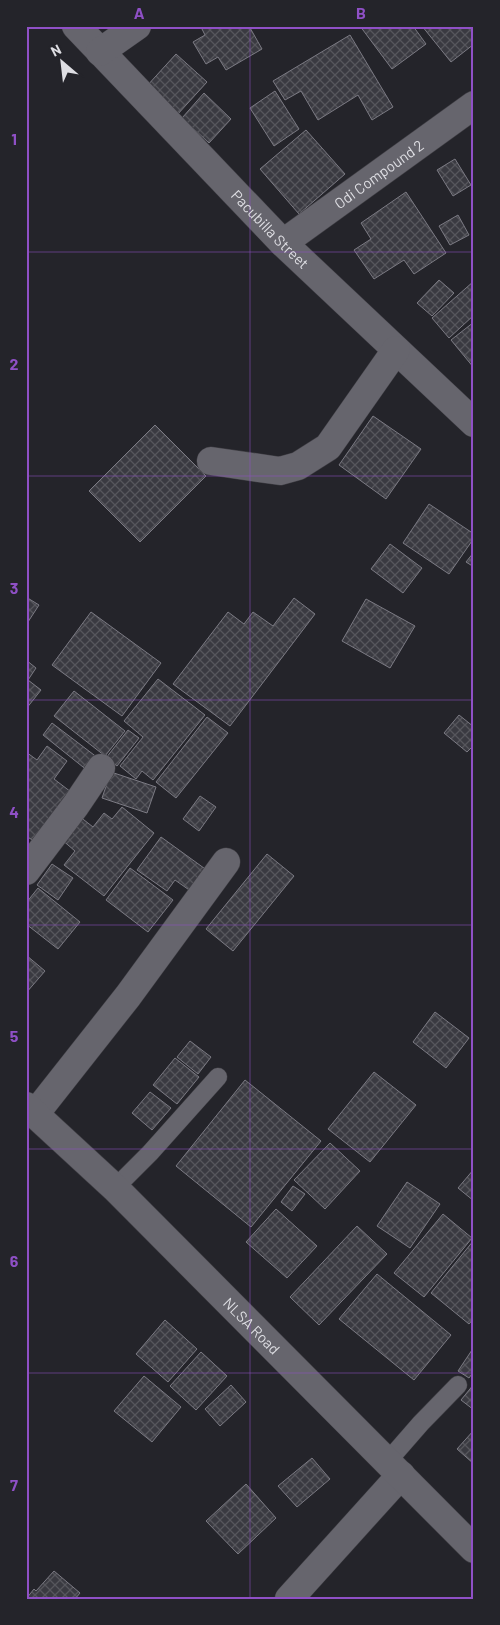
<svg xmlns="http://www.w3.org/2000/svg" width="500" height="1625" font-family="Barlow,sans-serif">
<defs>
<pattern id="building-cross-hatch" width="8" height="8" patternUnits="userSpaceOnUse" patternTransform="scale(1.25)"><rect width="8" height="8" fill="#3a3a41"/><path d="M0 0l8 8M0 8l8-8" fill="none" stroke="#56565c"/></pattern>
</defs>
<rect width="100%" height="100%" fill="#24242a"/>
<g fill="url(#building-cross-hatch)" stroke="#7b7a83">
<path d="M 203,26 L 249,26 L 262,49 L 226,70 L 218,57 L 206,64 L 193,42 L 205,35 L 201,27 Z"/>
<path d="M 360,26 L 413,26 L 426,44 L 392,69 Z"/>
<path d="M 422,26 L 474,26 L 474,44 L 451,62 Z"/>
<path d="M 350,35 L 393,107 L 372,120 L 358,95 L 318,120 L 301,91 L 285,100 L 273,81 Z"/>
<path d="M 176,54 L 207,82 L 177,115 L 146,87 Z"/>
<path d="M 275,91 L 299,129 L 274,146 L 250,108 Z"/>
<path d="M 204,93 L 231,119 L 209,143 L 182,118 Z"/>
<path d="M 306,130 L 345,174 L 299,214 L 260,169 Z"/>
<path d="M 455,159 L 471,185 L 453,196 L 437,170 Z"/>
<path d="M 406,192 L 446,253 L 414,274 L 404,260 L 374,279 L 354,250 L 371,239 L 361,223 Z"/>
<path d="M 458,215 L 469,235 L 450,245 L 439,226 Z"/>
<path d="M 439,280 L 454,293 L 432,316 L 417,303 Z"/>
<path d="M 474,281 L 474,315 L 449,338 L 432,318 Z"/>
<path d="M 474,322 L 474,368 L 451,340 Z"/>
<path d="M 373,416 L 421,449 L 386,499 L 339,465 Z"/>
<path d="M 155,425 L 206,476 L 140,542 L 89,491 Z"/>
<path d="M 429,504 L 474,534 L 474,538 L 449,574 L 403,543 Z"/>
<path d="M 390,544 L 422,568 L 403,593 L 371,569 Z"/>
<path d="M 474,552 L 474,567 L 466,562 Z"/>
<path d="M 26,597 L 39,605 L 26,625 Z"/>
<path d="M 294,598 L 315,614 L 230,726 L 173,684 L 228,612 L 244,624 L 253,612 L 273,626 Z"/>
<path d="M 366,599 L 415,626 L 390,668 L 342,641 Z"/>
<path d="M 91,612 L 161,663 L 122,716 L 52,665 Z"/>
<path d="M 26,660 L 36,668 L 28,680 L 41,690 L 26,709 Z"/>
<path d="M 158,679 L 205,715 L 153,780 L 142,771 L 136,779 L 120,766 L 143,737 L 124,721 Z"/>
<path d="M 74,691 L 125,731 L 105,756 L 54,716 Z"/>
<path d="M 459,715 L 474,727 L 474,745 L 467,752 L 444,733 Z"/>
<path d="M 207,717 L 228,733 L 176,798 L 156,782 Z"/>
<path d="M 52,723 L 98,758 L 88,771 L 43,735 Z"/>
<path d="M 128,730 L 139,738 L 117,766 L 106,758 Z"/>
<path d="M 47,746 L 67,761 L 54,779 L 71,792 L 34,841 L 26,836 L 26,752 L 37,760 Z"/>
<path d="M 111,772 L 156,787 L 147,813 L 102,798 Z"/>
<path d="M 200,796 L 216,807 L 199,831 L 183,819 Z"/>
<path d="M 122,807 L 154,833 L 104,896 L 64,865 L 75,851 L 61,839 L 79,816 L 93,827 L 104,813 L 112,819 Z"/>
<path d="M 161,837 L 208,871 L 192,892 L 175,880 L 167,891 L 137,870 Z"/>
<path d="M 267,854 L 294,876 L 233,951 L 206,929 Z"/>
<path d="M 52,864 L 73,878 L 58,900 L 37,885 Z"/>
<path d="M 130,868 L 173,900 L 148,932 L 106,900 Z"/>
<path d="M 38,888 L 80,922 L 58,949 L 26,924 L 26,903 Z"/>
<path d="M 26,955 L 45,971 L 26,993 Z"/>
<path d="M 435,1012 L 469,1038 L 446,1068 L 413,1042 Z"/>
<path d="M 190,1041 L 211,1057 L 198,1074 L 177,1057 Z"/>
<path d="M 175,1058 L 199,1077 L 177,1104 L 153,1085 Z"/>
<path d="M 374,1072 L 416,1105 L 370,1162 L 328,1129 Z"/>
<path d="M 245,1080 L 321,1141 L 251,1227 L 176,1166 Z"/>
<path d="M 150,1092 L 171,1108 L 152,1130 L 132,1113 Z"/>
<path d="M 330,1143 L 360,1171 L 325,1209 L 294,1180 Z"/>
<path d="M 474,1169 L 474,1201 L 458,1188 Z"/>
<path d="M 407,1182 L 440,1204 L 410,1248 L 377,1226 Z"/>
<path d="M 293,1186 L 305,1194 L 292,1211 L 281,1202 Z"/>
<path d="M 276,1209 L 317,1246 L 287,1278 L 246,1242 Z"/>
<path d="M 443,1214 L 472,1238 L 424,1297 L 394,1273 Z"/>
<path d="M 357,1226 L 387,1254 L 319,1325 L 290,1297 Z"/>
<path d="M 474,1240 L 474,1318 L 469,1324 L 431,1293 Z"/>
<path d="M 377,1274 L 451,1335 L 414,1380 L 339,1319 Z"/>
<path d="M 165,1320 L 197,1349 L 168,1382 L 136,1354 Z"/>
<path d="M 474,1347 L 474,1371 L 469,1378 L 458,1371 Z"/>
<path d="M 201,1352 L 227,1376 L 196,1410 L 170,1386 Z"/>
<path d="M 144,1376 L 181,1407 L 152,1442 L 114,1411 Z"/>
<path d="M 474,1384 L 474,1410 L 461,1400 Z"/>
<path d="M 231,1385 L 246,1402 L 220,1426 L 205,1409 Z"/>
<path d="M 474,1430 L 474,1464 L 457,1449 Z"/>
<path d="M 312,1458 L 330,1479 L 297,1507 L 278,1486 Z"/>
<path d="M 246,1484 L 276,1518 L 238,1554 L 206,1521 Z"/>
<path d="M 54,1571 L 80,1593 L 75,1599 L 26,1599 L 34,1589 L 36,1591 Z"/>
</g>
<g fill="none" stroke-linecap="round" stroke-linejoin="round">
<g stroke="#403f45" stroke-width="19">
<g id="lane">
<path d="M 115,1188 L 150,1153 L 218,1077"/>
<path d="M 387,1462 L 421,1423 L 458,1385"/>
</g>
</g>
<g stroke="#403f45" stroke-width="29">
<g id="street">
<path id="s1" d="M 76,26 L 283,243 L 474,423"/>
<path d="M 100,52 L 137,26"/>
<path id="s2" d="M 283,243 L 474,105"/>
<path d="M 211,461 L 280,471 L 298,466 L 328,447 L 396,350"/>
<path d="M 26,871 L 76,805 L 101,768"/>
<path d="M 35,1114 L 128,996 L 226,862"/>
<path d="M 289,1599 L 401,1475"/>
</g>
</g>
<g stroke="#403f45" stroke-width="29">
<g id="secondary">
<path id="s3" d="M 26,1106 L 115,1188 L 474,1549"/>
</g>
</g>
<use href="#lane" stroke="#66656d" stroke-width="18"/>
<use href="#street" stroke="#66656d" stroke-width="28"/>
<use href="#secondary" stroke="#66656d" stroke-width="28"/>
</g>
<path fill="none" stroke="#8f50c6" stroke-width="1" stroke-opacity="0.55" d="M 250,26 L 250,1599M 26,252 L 474,252M 26,476 L 474,476M 26,700 L 474,700M 26,925 L 474,925M 26,1149 L 474,1149M 26,1373 L 474,1373"/>
<g text-anchor="middle" dominant-baseline="central" stroke-width="5" stroke-linejoin="round" paint-order="stroke">
<g font-size="15" fill="#dedee3" stroke="#24242a">
<text stroke="none"><textPath href="#s2" startOffset="118">Odi Compound 2</textPath></text>
<text stroke="none"><textPath href="#s1" startOffset="281">Pacubilla Street</textPath></text>
<text stroke="none"><textPath href="#s3" startOffset="315">NLSA Road</textPath></text>
</g>
</g>
<rect width="500" height="1625" fill="none" stroke="#24242a" stroke-width="55"/>
<g transform="translate(62 62) rotate(332)" stroke="#24242a" stroke-width="4" paint-order="stroke">
<path d="M0-4L9 19L0 12L-9 19Z" fill="#dedee3"/>
<text y="-8" font-size="14" font-weight="bold" text-anchor="middle" fill="#dedee3">N</text>
</g>
<rect x="28" y="28" width="444" height="1570" fill="none" stroke="#8f50c6" stroke-width="2"/>
<g font-size="16" text-anchor="middle" font-weight="bold" fill="#8f50c6">
<text x="139" y="19">A</text>
<text x="361" y="19">B</text>
<text x="14" y="145">1</text>
<text x="14" y="370">2</text>
<text x="14" y="594">3</text>
<text x="14" y="818">4</text>
<text x="14" y="1042">5</text>
<text x="14" y="1267">6</text>
<text x="14" y="1491">7</text>
</g>
</svg>
